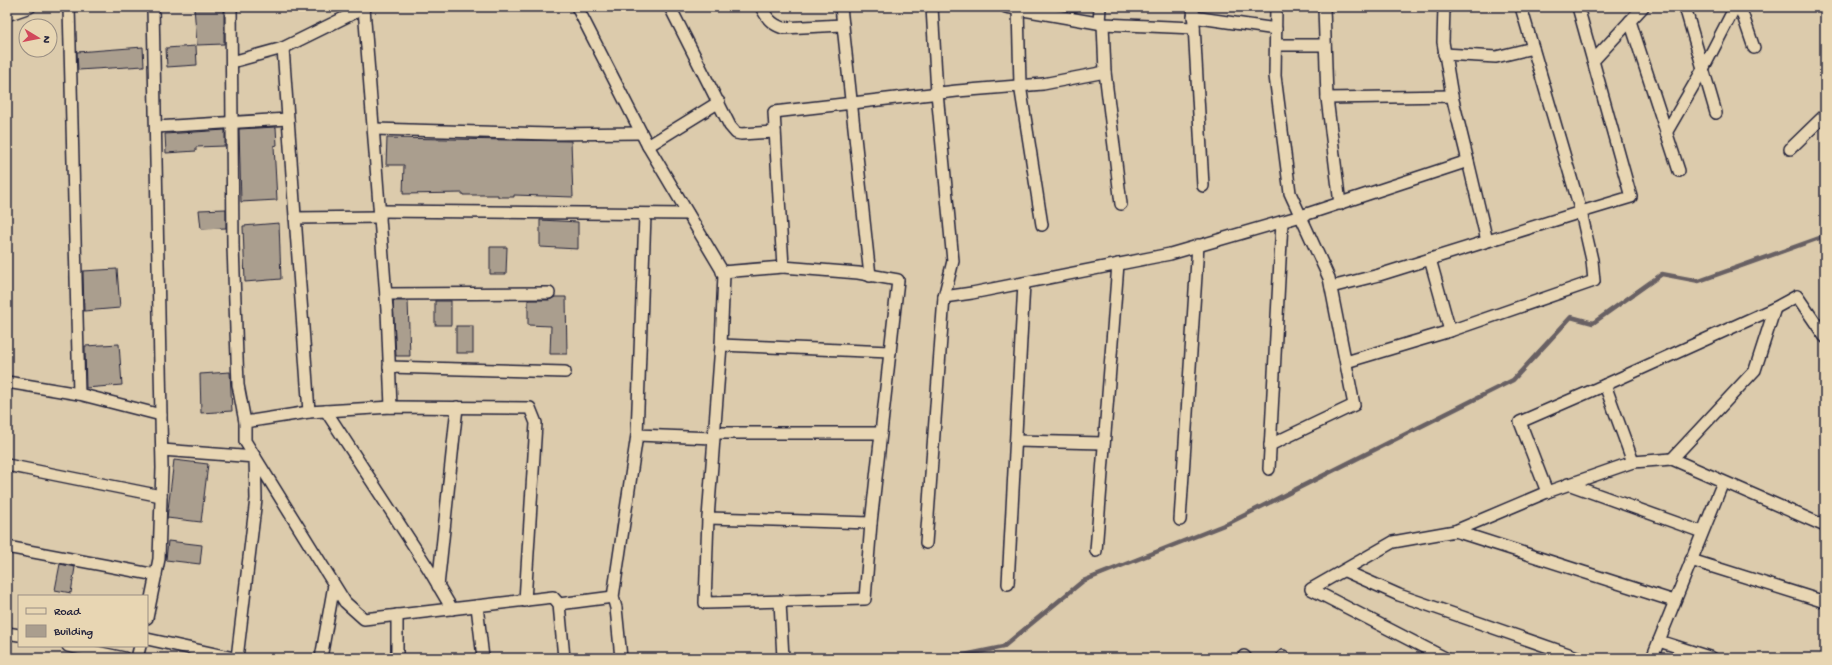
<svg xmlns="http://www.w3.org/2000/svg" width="1832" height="665" font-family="'Gochi Hand',sans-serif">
<rect width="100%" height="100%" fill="#dccbac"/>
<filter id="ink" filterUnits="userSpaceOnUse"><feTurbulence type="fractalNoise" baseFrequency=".025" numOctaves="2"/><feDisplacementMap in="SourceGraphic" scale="8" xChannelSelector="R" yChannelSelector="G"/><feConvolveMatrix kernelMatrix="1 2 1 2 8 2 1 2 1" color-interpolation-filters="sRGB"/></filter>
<g filter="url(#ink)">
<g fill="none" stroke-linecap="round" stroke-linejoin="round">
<path stroke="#676064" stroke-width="4.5" d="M 950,658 L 1003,647 L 1083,581 L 1229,523 L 1513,380 L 1571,317 L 1593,323 L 1662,274 L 1699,281 L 1825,236"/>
</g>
<g fill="#aa9e8e" stroke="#22223b">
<path d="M 194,7 L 224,7 L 224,44 L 197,45 Z"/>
<path d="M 196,46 L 197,65 L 167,67 L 166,48 Z"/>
<path d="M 143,47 L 144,66 L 78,70 L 77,52 Z"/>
<path d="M 276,127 L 277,145 L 274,146 L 277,200 L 241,202 L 239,129 Z"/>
<path d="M 225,130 L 225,146 L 196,147 L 196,151 L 166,153 L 165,134 Z"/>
<path d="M 387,138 L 571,141 L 573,197 L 514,195 L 514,197 L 498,197 L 498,195 L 463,195 L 463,193 L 403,194 L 404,165 L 386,165 Z"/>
<path d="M 226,209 L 226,228 L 201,229 L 199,210 Z"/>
<path d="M 540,220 L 578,222 L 578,249 L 540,247 Z"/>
<path d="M 279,223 L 281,279 L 245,282 L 243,226 Z"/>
<path d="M 490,247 L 507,247 L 506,274 L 490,274 Z"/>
<path d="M 117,269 L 120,308 L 84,311 L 83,271 Z"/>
<path d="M 555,297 L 566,297 L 567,354 L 550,354 L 551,326 L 528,325 L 528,300 L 549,300 Z"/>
<path d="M 393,301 L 408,301 L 410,356 L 396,356 Z"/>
<rect x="435" y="301" width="16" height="24"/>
<rect x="456" y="326" width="17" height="27"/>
<path d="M 119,344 L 122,385 L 86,388 L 85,346 Z"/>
<path d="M 230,372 L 232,411 L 201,413 L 200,374 Z"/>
<path d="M 174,460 L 208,464 L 201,522 L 167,518 Z"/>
<path d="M 168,541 L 202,545 L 200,564 L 166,560 Z"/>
<path d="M 60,564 L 75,567 L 71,593 L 55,590 Z"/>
</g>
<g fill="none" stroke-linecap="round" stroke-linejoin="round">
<g stroke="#22223b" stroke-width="14">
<g id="street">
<path d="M 69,7 L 79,394"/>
<path d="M 231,7 L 233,246 L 238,385 L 245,422"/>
<path d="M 366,7 L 364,8 L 387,310 L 391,407"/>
<path d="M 577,7 L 648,146 L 724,274 L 721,345 L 708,518 L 871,523"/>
<path d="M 670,7 L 730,126 L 736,133 L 741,134 L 775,132"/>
<path d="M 761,7 C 767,18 771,24 783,28 L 843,25"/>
<path d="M 841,7 L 870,276"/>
<path d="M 1006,7 L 1103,24 L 1194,28"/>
<path d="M 1193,7 L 1203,186"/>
<path d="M 1324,7 L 1327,98 L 1452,96 L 1468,161"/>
<path d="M 1444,7 L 1443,42 L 1452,96"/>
<path d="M 1685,7 L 1716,113"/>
<path d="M 1740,7 L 1754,48"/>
<path d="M 364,8 L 283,48 L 309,412 L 391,407 L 530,408 L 536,423 L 525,601"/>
<path d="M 1018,9 L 1020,85 L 1042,225"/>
<path d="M 7,15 L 30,7"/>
<path d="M 1193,17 L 1276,29"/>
<path d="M 1630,21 L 1679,171"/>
<path d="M 1099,23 L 1100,7"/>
<path d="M 1103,24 L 1105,72 L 1121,204"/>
<path d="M 1276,45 L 1325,45"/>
<path d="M 1444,54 L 1496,57 L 1533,48"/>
<path d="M 1593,61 L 1643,7"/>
<path d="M 232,62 L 283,48"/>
<path d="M 1327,98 L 1340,204"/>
<path d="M 156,127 L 288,119"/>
<path d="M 374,129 L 551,134 L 641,133"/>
<path d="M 1666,133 L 1703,69 L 1735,7"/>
<path d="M 648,146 L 719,102"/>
<path d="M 1790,149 L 1825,115"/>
<path d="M 380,211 L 688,214"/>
<path d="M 645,215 L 637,435 L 713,438"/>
<path d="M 295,218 L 380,217"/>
<path d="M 1430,259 L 1450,331"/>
<path d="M 722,272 L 783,267"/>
<path d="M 1331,287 L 1379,275 L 1581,212 L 1521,7"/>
<path d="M 386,294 L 549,293"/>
<path d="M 944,297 L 972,293 L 1170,254 L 1301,216 L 1468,161 L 1487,241"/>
<path d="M 1825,337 L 1797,296 L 1775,308 L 1605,385 L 1633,462 L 1672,459 L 1825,526"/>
<path d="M 721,345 L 890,352"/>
<path d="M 1346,362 L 1450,331 L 1594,281 L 1592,260 L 1581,212 L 1631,197 L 1578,7"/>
<path d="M 389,367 L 565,372"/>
<path d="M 7,382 L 79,394 L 161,415"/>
<path d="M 326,411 L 428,568 L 452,609"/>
<path d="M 309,412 L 245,422 L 245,441 L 345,602 L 364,619 L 553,597 L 559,604 L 564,658"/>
<path d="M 714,433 L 881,433"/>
<path d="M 1016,441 L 1104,443"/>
<path d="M 1270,445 L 1354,405 L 1329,278 L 1290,193 L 1275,76 L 1276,7"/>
<path d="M 162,450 L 255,457 L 256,499 L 237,658"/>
<path d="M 1672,459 L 1755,370 L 1775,308"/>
<path d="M 7,465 L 161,496"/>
<path d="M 1269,469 L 1282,222"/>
<path d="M 1568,484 L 1702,532"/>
<path d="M 1547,492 L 1520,422 L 1605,385"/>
<path d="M 708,518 L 705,603 L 865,599 L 871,523 L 898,280 L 858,273 L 783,267 L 774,112 L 957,91 L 1043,84 L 1105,72"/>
<path d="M 1180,520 L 1198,245"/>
<path d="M 1455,531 L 1547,492 L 1633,462"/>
<path d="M 926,543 L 944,297 L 953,261 L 937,93 L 932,7"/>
<path d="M 7,547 L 156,575"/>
<path d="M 1096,551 L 1118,264"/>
<path d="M 1691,560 L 1825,602"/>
<path d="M 1345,571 L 1399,595 L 1580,658"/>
<path d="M 1008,584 L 1024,283"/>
<path d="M 438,586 L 457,407"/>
<path d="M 780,602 L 783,658"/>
<path d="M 559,604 L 613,597"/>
<path d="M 477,606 L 483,658"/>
<path d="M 397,615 L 397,658"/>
<path d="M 147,618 L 159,559 L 162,468 L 153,7"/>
<path d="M 7,633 L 19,635"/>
<path d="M 147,639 L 234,658"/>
<path d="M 1659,641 L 1712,658"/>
<path d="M 68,646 L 124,658"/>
<path d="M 1244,656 L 1246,658"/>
<path d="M 1283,656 L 1285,658"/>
<path d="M 137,658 L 140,646"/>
<path d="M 321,658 L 334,585"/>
<path d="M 621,658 L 616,608 L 613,597 L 637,435"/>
<path d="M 1445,658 L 1311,589 L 1393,542 L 1455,531 L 1674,601"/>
<path d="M 1652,658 L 1723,482"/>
</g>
</g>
<use href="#street" stroke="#e8d6b3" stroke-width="11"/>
</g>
</g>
<rect width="1832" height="665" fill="none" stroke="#e8d6b3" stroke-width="24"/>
<rect x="12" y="12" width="1808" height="641" fill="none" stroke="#22223b" stroke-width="1.5" filter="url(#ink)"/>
<rect x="18" y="595" width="130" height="52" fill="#e8d6b3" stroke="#998e83"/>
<rect x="26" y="608" width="20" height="6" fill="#e8d6b3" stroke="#998e83"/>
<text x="54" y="615" font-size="12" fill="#22223b">Road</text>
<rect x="26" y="625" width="20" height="12" fill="#aa9e8e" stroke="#998e83"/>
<text x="54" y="635" font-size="12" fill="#22223b">Building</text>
<g transform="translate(38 38) rotate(100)"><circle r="19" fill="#e8d6b3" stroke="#998e83"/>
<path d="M0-3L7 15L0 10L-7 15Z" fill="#d1495b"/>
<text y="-6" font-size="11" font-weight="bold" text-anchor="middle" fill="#22223b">N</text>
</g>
</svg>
